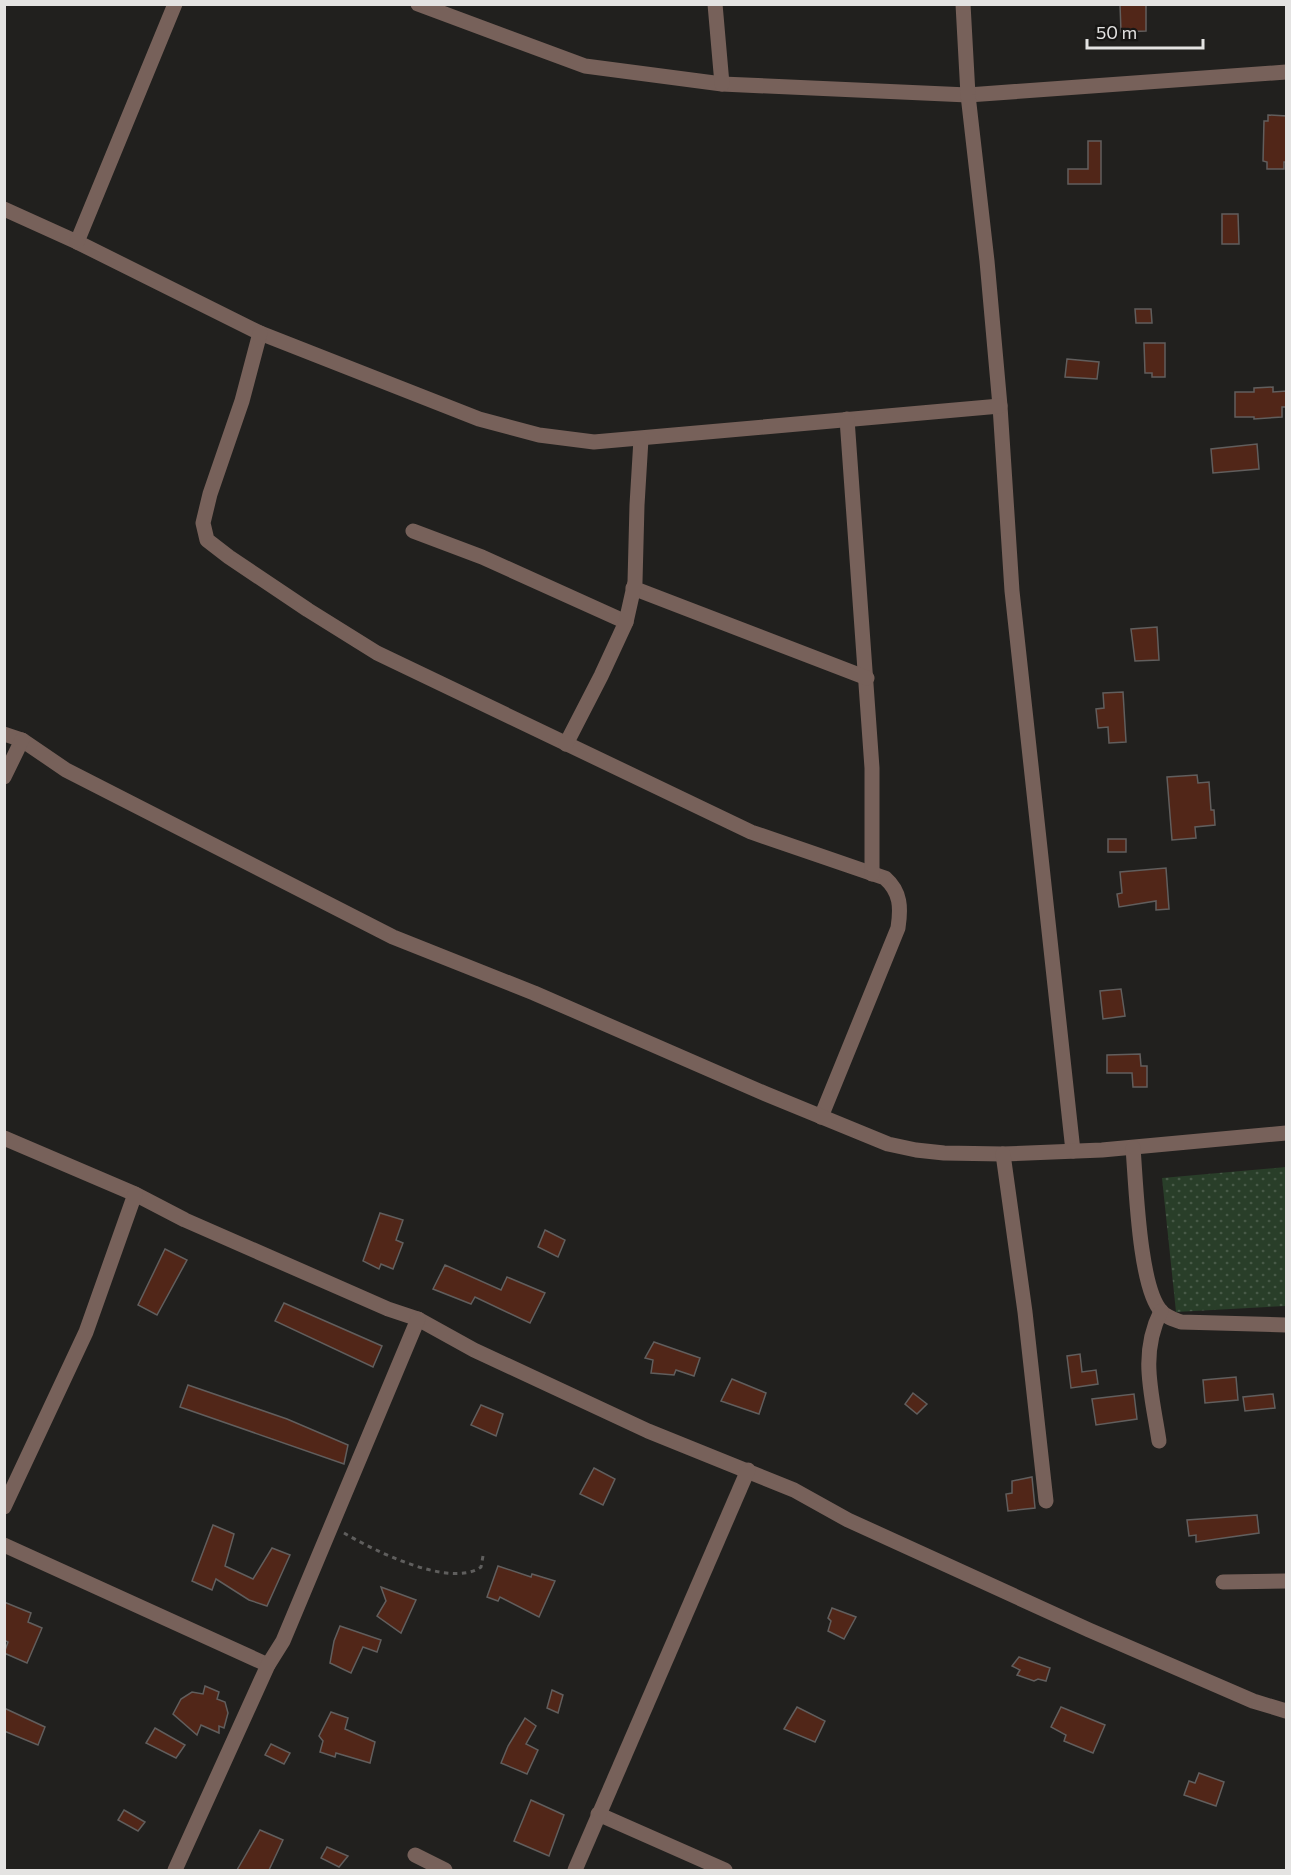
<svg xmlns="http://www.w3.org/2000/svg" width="1291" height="1875" font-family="Commissioner,sans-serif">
<defs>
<pattern id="grass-dots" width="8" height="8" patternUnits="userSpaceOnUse" patternTransform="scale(1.5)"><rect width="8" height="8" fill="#293e29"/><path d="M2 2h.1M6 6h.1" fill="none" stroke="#485a48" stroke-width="1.8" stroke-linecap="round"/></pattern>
</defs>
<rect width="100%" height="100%" fill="#21201e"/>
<path fill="url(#grass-dots)" d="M 1286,1167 L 1286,1306 L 1176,1312 L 1162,1178 Z"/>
<g fill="#512618" stroke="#615e5d" stroke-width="1.5">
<path d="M 1120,4 L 1146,4 L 1146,31 L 1121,32 Z"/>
<path d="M 1268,115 L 1287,116 L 1287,162 L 1284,162 L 1284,169 L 1267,169 L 1267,162 L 1263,161 L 1264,121 L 1268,121 Z"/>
<path d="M 1088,141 L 1101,141 L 1101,184 L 1068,184 L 1068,169 L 1088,169 Z"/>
<path d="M 1222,214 L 1238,214 L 1239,244 L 1222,244 Z"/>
<path d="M 1135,309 L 1151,309 L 1152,323 L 1136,323 Z"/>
<path d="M 1144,343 L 1165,343 L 1165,377 L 1152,377 L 1152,373 L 1145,373 Z"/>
<path d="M 1067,359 L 1099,362 L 1097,379 L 1065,377 Z"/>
<path d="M 1273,387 L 1273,392 L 1287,391 L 1287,407 L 1282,407 L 1282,417 L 1254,419 L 1254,417 L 1235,417 L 1235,392 L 1254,392 L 1254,388 Z"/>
<path d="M 1257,444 L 1259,469 L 1213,473 L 1211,449 Z"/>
<path d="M 1157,627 L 1159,660 L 1135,661 L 1131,629 Z"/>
<path d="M 1123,692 L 1126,742 L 1109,743 L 1108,727 L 1098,728 L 1096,709 L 1104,708 L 1103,693 Z"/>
<path d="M 1197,775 L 1198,783 L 1209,782 L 1211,810 L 1214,810 L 1215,825 L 1195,827 L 1196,838 L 1172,840 L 1167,777 Z"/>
<rect x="1108" y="839" width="18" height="13"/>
<path d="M 1166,868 L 1169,909 L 1156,910 L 1156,901 L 1119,907 L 1117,894 L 1122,893 L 1120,872 Z"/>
<path d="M 1121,989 L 1125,1016 L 1103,1019 L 1100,991 Z"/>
<path d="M 1140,1054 L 1141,1066 L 1147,1066 L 1147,1087 L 1133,1087 L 1132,1073 L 1107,1073 L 1107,1055 Z"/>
<path d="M 380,1213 L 403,1220 L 396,1240 L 403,1243 L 393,1269 L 381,1264 L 379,1269 L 363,1261 Z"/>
<path d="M 545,1230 L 565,1240 L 558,1257 L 538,1247 Z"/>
<path d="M 165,1249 L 187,1260 L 157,1315 L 138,1305 Z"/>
<path d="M 445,1265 L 501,1290 L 507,1277 L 545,1293 L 530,1323 L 475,1297 L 471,1304 L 433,1289 Z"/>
<path d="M 284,1303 L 382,1346 L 373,1367 L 275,1321 Z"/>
<path d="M 654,1342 L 700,1358 L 694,1376 L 676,1370 L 674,1375 L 651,1373 L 653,1360 L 645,1358 Z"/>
<path d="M 1080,1354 L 1082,1372 L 1096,1370 L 1098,1384 L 1071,1388 L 1067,1356 Z"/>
<path d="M 1236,1377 L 1238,1400 L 1205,1403 L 1203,1380 Z"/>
<path d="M 732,1379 L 766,1393 L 759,1414 L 721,1401 Z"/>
<path d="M 188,1385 L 287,1419 L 348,1445 L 344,1464 L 180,1407 Z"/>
<path d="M 913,1393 L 927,1404 L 917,1414 L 905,1404 Z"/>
<path d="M 1134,1394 L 1137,1419 L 1096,1425 L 1092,1399 Z"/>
<path d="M 1273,1394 L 1275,1408 L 1245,1411 L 1243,1397 Z"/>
<path d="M 481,1405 L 503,1414 L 496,1436 L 471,1425 Z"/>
<path d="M 594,1468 L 615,1479 L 603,1505 L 580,1494 Z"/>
<path d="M 1032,1477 L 1035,1508 L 1008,1511 L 1006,1494 L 1012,1493 L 1012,1481 Z"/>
<path d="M 1257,1515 L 1259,1533 L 1196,1542 L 1196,1535 L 1189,1536 L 1187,1520 Z"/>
<path d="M 213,1525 L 234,1534 L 225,1566 L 253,1579 L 272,1548 L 290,1555 L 267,1606 L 249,1600 L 216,1579 L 212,1590 L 192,1581 Z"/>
<path d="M 498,1566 L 531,1577 L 532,1574 L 555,1581 L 539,1617 L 500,1597 L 498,1601 L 487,1597 Z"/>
<path d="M 381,1587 L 416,1600 L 401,1633 L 377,1616 L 386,1601 Z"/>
<path d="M 4,1602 L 31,1613 L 28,1622 L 42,1628 L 27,1663 L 4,1653 L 8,1642 L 4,1640 Z"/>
<path d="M 832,1608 L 856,1617 L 844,1639 L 828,1631 L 831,1621 L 828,1618 Z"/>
<path d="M 340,1626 L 381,1640 L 377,1652 L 363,1647 L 351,1673 L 330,1663 L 334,1641 Z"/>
<path d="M 1019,1657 L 1050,1668 L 1046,1681 L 1038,1679 L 1034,1681 L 1017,1675 L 1020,1670 L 1012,1666 Z"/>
<path d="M 205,1686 L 219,1692 L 217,1699 L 225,1702 L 228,1713 L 224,1728 L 219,1726 L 219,1733 L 201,1725 L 197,1735 L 173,1714 L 181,1699 L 192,1692 L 203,1694 Z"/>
<path d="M 552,1690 L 563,1695 L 558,1713 L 547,1708 Z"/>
<path d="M 797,1707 L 825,1721 L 815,1742 L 784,1729 Z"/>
<path d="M 1061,1707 L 1105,1725 L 1093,1753 L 1064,1741 L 1066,1735 L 1051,1727 Z"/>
<path d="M 4,1708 L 45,1727 L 38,1745 L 4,1731 Z"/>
<path d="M 331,1712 L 348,1718 L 345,1729 L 375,1742 L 370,1763 L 336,1753 L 335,1757 L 320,1752 L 323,1741 L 319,1736 Z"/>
<path d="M 525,1718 L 536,1726 L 526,1744 L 538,1750 L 527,1774 L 501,1763 L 508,1746 Z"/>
<path d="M 155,1728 L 185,1745 L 176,1758 L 146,1743 Z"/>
<path d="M 271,1744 L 290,1753 L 284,1764 L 265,1755 Z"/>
<path d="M 1199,1773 L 1224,1782 L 1216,1806 L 1184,1795 L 1189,1781 L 1195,1783 Z"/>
<path d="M 531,1800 L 564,1815 L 549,1856 L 514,1841 Z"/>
<path d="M 124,1810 L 145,1822 L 138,1831 L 118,1820 Z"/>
<path d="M 260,1830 L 283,1840 L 269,1870 L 237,1870 Z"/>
<path d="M 327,1847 L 348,1856 L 339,1867 L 321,1858 Z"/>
</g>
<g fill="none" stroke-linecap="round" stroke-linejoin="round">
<path stroke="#5f5e5d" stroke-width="3" stroke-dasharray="4.5 4.5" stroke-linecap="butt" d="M 344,1533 C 373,1550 450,1589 481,1567 L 483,1556"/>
<g stroke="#77615a" stroke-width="15">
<path d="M 418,4 L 585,66 L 722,84 L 968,95 L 1286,72"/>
<path d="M 715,4 L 722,84"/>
<path d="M 963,4 L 968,95 L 987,261 L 1000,406 L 1012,591 L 1073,1151"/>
<path d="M 4,209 L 77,242 L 260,333 L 479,419 L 539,435 L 594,442 L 1000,406"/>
<path d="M 77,242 L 175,4"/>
<path d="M 260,333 L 242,401 L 210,494 L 203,523 L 207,540 L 229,557 L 308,610 L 377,653 L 751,832 L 885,878 C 901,892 901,908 898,928 L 821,1117"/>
<path d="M 847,419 L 872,768 L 872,874"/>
<path d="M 413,531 L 482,557 L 626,622"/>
<path d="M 633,588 L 867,678"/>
<path d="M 4,734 L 22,740 L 66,770 L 393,937 L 534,993 L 766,1094 L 888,1144 L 916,1150 L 944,1153 L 1003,1154 L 1102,1150 L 1286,1133"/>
<path d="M 566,744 L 601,676 L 626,622 L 635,582 L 637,505 L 641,439"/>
<path d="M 4,777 L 22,740"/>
<path d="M 4,1138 L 135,1194 L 185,1220 L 388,1309 L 418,1319 L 474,1350 L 648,1431 L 794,1490 L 848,1520 L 1089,1630 L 1253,1701 L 1286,1711"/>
<path d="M 1133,1148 C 1136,1183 1139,1287 1161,1311 C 1166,1317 1173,1319 1181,1322 L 1286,1325"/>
<path d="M 1003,1154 L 1025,1312 L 1046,1501"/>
<path d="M 1159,1441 C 1152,1394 1139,1355 1161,1311"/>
<path d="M 4,1507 L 86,1332 L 135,1194"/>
<path d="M 4,1545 L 268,1665"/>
<path d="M 1223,1582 L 1286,1581"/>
<path d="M 598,1814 L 725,1870"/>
<path d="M 415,1855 L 445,1870"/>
<path d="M 175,1870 L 268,1665 L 283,1641 L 418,1319"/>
<path d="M 575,1870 L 748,1470"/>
</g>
</g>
<rect width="1291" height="1875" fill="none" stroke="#e4e3e2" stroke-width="12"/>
<path d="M1087 39v9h116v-9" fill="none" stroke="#e4e3e2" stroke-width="3"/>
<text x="1096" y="39" font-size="18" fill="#e4e3e2" stroke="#171614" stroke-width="4.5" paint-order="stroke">50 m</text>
</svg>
